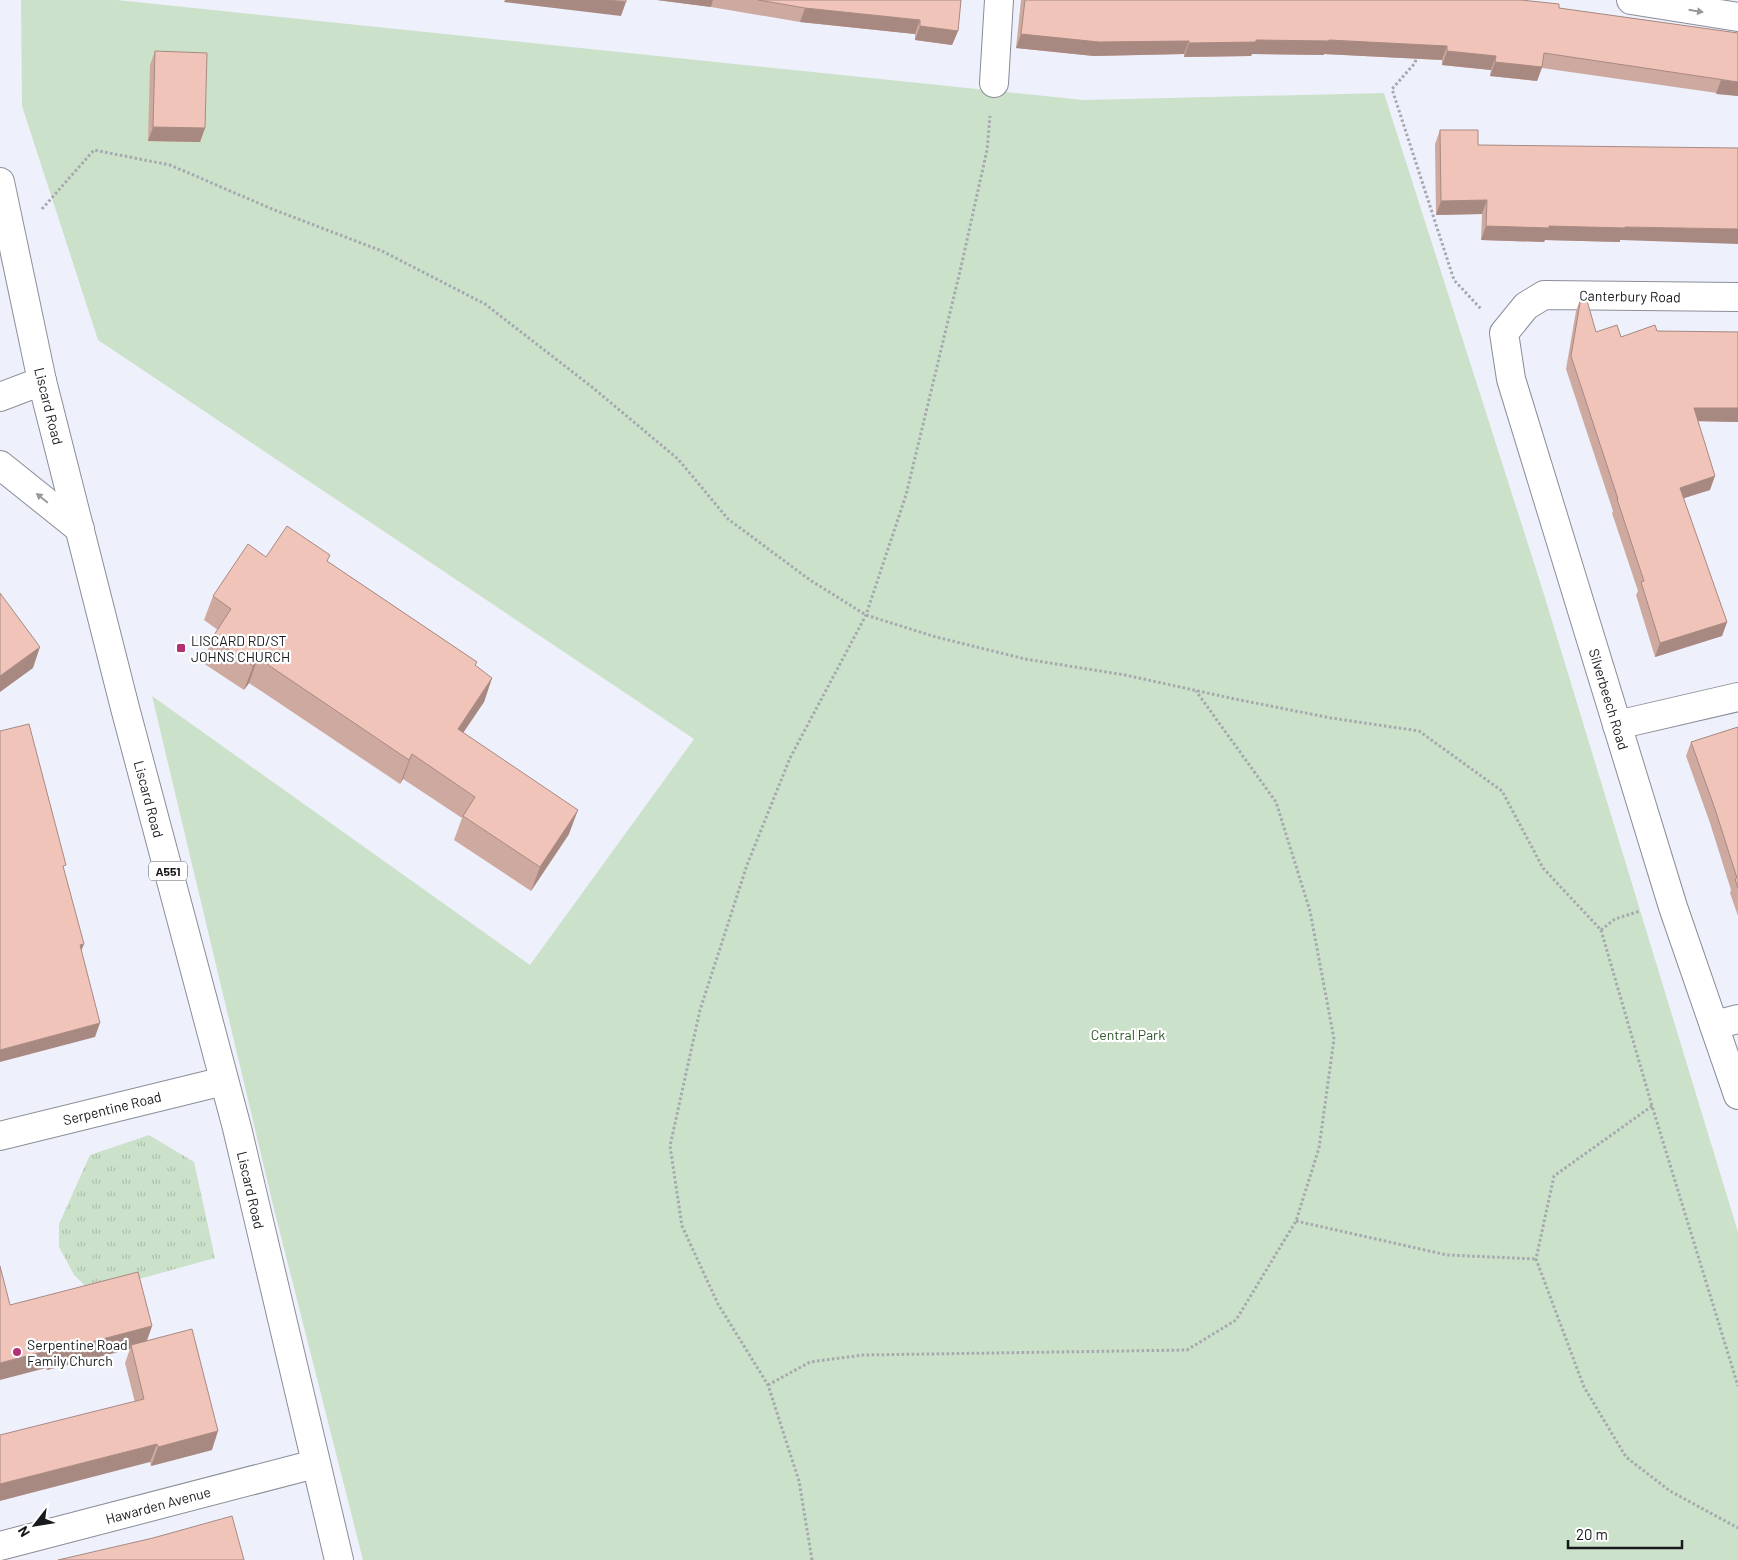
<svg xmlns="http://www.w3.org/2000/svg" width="1738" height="1560" font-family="Barlow,sans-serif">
<defs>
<pattern id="grass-tufts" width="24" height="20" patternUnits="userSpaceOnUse" patternTransform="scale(1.25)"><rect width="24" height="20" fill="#cce1c9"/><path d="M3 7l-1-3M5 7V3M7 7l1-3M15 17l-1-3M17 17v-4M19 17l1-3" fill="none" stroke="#aec0ac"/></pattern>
</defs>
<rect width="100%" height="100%" fill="#eef1fc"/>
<path fill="url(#grass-tufts)" d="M 149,1135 L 194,1162 L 215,1258 L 92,1292 L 74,1275 L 59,1247 L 59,1224 L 90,1155 Z"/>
<path fill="#cce1c9" d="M 21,0 L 117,0 L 1083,100 L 1384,93 L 1542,588 L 1738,1232 L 1738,1560 L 363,1560 L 274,1209 L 152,696 L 530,965 L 694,739 L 98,340 L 22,106 Z"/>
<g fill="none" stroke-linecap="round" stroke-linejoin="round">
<g stroke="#8b8d97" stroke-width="30">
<g id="minor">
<path d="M 1631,0 L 1738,17"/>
<path d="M 994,83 L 999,0"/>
<path d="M 1738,297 L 1544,295 L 1526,306 L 1504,333 L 1511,379 L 1673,907 L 1738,1095"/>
<path d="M 0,397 L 42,381"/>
<path d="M 0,465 L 80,529"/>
<path d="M 1617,725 L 1738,697"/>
<path d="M 1714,1025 L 1738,1019"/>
<path d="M 0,1136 L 224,1081"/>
<path d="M 0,1546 L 315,1464"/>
</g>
</g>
<g stroke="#8b8d97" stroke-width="30">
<path id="major" d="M 0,182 L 42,381 L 125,708 L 237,1128 L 339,1560"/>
</g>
<g stroke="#a6a8b0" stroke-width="3" stroke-dasharray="2.5 2.5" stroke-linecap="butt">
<path d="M 1417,55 L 1415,63 L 1392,89 L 1454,280 L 1481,309"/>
<path d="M 42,209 L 94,150 L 170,165 L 272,209 L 382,251 L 485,304 L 592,387 L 678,459 L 728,519 L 810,580 L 866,615 L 936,637 L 1025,659 L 1125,675 L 1235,699 L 1331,718 L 1419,731 L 1502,791 L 1543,868 L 1601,930 L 1652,1106 L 1738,1386"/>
<path d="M 1601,930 L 1615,919 L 1640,911"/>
<path d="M 1652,1106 L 1554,1176 L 1536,1259 L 1584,1387 L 1626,1457 L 1670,1491 L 1738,1528"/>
<path d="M 1296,1221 L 1447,1255 L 1536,1259"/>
<path d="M 768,1385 L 810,1362 L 863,1355 L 1187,1350 L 1236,1320 L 1296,1221 L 1319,1148 L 1334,1039 L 1310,911 L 1276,802 L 1196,691"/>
<path d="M 812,1560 L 799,1481 L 768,1385 L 718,1304 L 682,1226 L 670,1146 L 700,1010 L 747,865 L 790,758 L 866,615 L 906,495 L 961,267 L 987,150 L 990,116"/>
</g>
<use href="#minor" stroke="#fff" stroke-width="28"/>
<use href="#major" stroke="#fff" stroke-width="28"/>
</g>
<g fill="#cea99f">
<path d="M 657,0 L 961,0 L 958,31 L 952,45 L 915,40 L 915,34 L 800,22 L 711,7 Z"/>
<path d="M 1021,0 L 1521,0 L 1559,8 L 1738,33 L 1738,96 L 1542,68 L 1537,81 L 1490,76 L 1491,70 L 1442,65 L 1442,60 L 1324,54 L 1324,55 L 1252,54 L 1251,56 L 1184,57 L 1184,54 L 1094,56 L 1016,48 Z"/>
<path d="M 155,51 L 205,128 L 200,142 L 148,141 L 150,65 Z"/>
<path d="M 1440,130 L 1478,145 L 1620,240 L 1620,242 L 1545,240 L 1544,242 L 1481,240 L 1482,214 L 1436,215 L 1435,144 Z"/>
<path d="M 1581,297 L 1596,332 L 1621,337 L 1657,331 L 1738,332 L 1738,422 L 1698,421 L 1710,490 L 1683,498 L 1727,622 L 1722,636 L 1655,657 L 1636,595 L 1638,591 L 1612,513 L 1613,511 L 1566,369 L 1576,311 Z"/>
<path d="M 266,557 L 328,562 L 477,662 L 475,666 L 492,678 L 484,702 L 463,732 L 569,834 L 531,891 L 454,840 L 462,818 L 403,779 L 400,784 L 249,683 L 244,690 L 203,663 L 212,638 L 218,630 L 204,620 L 213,596 Z"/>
<path d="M 1738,727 L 1738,916 L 1730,893 L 1731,890 L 1710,823 L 1686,756 L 1691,742 Z"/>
<path d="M 10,1305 L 152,1326 L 147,1341 L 212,1450 L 151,1466 L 125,1363 L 130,1349 L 47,1370 Z"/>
</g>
<g fill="#a88982">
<path d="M 505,0 L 607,0 L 626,2 L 621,16 L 504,2 Z"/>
<path d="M 657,0 L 713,0 L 711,7 Z"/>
<path d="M 805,8 L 920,20 L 915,34 L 800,22 Z"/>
<path d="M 920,26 L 958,31 L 952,45 L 915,40 Z"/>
<path d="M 1021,34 L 1189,41 L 1184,54 L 1094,56 L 1016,48 Z"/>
<path d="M 1256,40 L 1329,40 L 1447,46 L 1442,60 L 1324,54 L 1324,55 L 1252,54 L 1251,56 L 1184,57 L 1189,43 Z"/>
<path d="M 1447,51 L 1496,56 L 1491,70 L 1442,65 Z"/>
<path d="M 1495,62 L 1542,67 L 1537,81 L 1490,76 Z"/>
<path d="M 1721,80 L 1738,82 L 1738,96 L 1716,94 Z"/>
<path d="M 153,127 L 205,128 L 200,142 L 148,141 Z"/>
<path d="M 1487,200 L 1482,214 L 1436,215 L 1441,201 Z"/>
<path d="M 1486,226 L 1549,226 L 1625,227 L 1738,229 L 1738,244 L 1620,240 L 1620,242 L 1545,240 L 1544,242 L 1481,240 Z"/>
<path d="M 1694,408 L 1738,408 L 1738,422 L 1689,421 Z"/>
<path d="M 1715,476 L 1710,490 L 1675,501 L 1680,488 Z"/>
<path d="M 1727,622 L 1722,636 L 1655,657 L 1660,643 Z"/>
<path d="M 40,647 L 33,668 L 0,692 L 0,676 Z"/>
<path d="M 258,658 L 249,683 L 244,690 L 253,666 Z"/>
<path d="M 492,678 L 484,702 L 449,754 L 458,729 Z"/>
<path d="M 412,754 L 403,779 L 400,784 L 409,760 Z"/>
<path d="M 578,810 L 569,834 L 531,891 L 540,867 Z"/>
<path d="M 84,944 L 79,957 L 80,945 Z"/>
<path d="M 100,1023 L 95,1037 L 0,1062 L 0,1050 Z"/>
<path d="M 152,1326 L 145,1345 L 131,1345 L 130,1349 L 47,1370 L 53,1352 Z"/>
<path d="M 53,1349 L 46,1368 L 0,1380 L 0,1363 Z"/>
<path d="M 218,1431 L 212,1450 L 151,1466 L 158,1447 Z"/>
<path d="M 157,1444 L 150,1462 L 0,1501 L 0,1484 Z"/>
</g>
<g fill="#f0c4b9" stroke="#a88982">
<path d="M 607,0 L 626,0 L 626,2 Z"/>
<path d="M 758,0 L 961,0 L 958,31 L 920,26 L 920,20 L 805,8 Z"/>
<path d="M 1025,0 L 1521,0 L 1559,4 L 1559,8 L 1738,33 L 1738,82 L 1544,53 L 1542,67 L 1495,62 L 1496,56 L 1447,51 L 1447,46 L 1329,40 L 1329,41 L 1256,40 L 1256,42 L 1189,43 L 1189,41 L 1099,42 L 1021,34 Z"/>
<path d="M 155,51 L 207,53 L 205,128 L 153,127 Z"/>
<path d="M 1440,130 L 1478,130 L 1478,145 L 1738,148 L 1738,229 L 1625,227 L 1625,228 L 1549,226 L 1549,228 L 1486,226 L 1487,200 L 1441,201 Z"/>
<path d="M 1581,297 L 1586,297 L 1596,332 L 1617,325 L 1621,337 L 1655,325 L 1657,331 L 1738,332 L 1738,408 L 1694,408 L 1715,476 L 1680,488 L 1727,622 L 1660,643 L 1641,582 L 1644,581 L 1617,499 L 1618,499 L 1571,356 Z"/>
<path d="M 287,526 L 330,555 L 327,561 L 477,662 L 475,665 L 492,678 L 458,729 L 578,810 L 540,867 L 463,816 L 475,797 L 412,754 L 409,760 L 258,658 L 253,666 L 212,638 L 231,609 L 213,596 L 248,544 L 266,557 Z"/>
<path d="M 0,593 L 40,647 L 0,676 Z"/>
<path d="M 29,724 L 66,865 L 63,866 L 84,944 L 80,945 L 100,1023 L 0,1050 L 0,731 Z"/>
<path d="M 1738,727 L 1738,888 L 1735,879 L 1737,878 L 1715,809 L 1691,742 Z"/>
<path d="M 0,1266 L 10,1305 L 138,1272 L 152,1326 L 53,1352 L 53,1349 L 0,1363 Z"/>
<path d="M 192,1329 L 218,1431 L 158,1447 L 157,1444 L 0,1484 L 0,1435 L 144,1399 L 131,1345 Z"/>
<path d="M 232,1516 L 244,1560 L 58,1560 L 153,1538 Z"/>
</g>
<defs><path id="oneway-solid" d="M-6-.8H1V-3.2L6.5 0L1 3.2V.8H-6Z" transform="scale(1.25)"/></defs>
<g fill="#979899">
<use href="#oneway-solid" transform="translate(1696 11) rotate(9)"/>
<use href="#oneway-solid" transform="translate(42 498) rotate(-141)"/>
</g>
<g fill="#b52f73" stroke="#fff" stroke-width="2">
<rect x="176" y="643" width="10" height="10" rx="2.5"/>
<circle cx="17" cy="1352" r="5"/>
</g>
<g text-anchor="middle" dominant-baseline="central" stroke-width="4.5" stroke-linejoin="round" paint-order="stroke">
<rect fill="#fff" stroke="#5d5e60" stroke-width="1" x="149" y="861.5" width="38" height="19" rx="4"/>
<g font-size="12" font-weight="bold" fill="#18191c">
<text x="168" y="871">A551</text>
</g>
<g font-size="14" fill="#18191c" stroke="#fff">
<text transform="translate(1630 296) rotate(1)">Canterbury Road</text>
<text transform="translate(49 406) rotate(76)">Liscard Road</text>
<text transform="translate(1609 699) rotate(73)">Silverbeech Road</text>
<text transform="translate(149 799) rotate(75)">Liscard Road</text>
<text transform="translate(112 1108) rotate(-14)">Serpentine Road</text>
<text transform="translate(251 1190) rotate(77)">Liscard Road</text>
<text transform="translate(158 1505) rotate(-15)">Hawarden Avenue</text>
</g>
<g font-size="14" fill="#18191c" stroke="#fff" text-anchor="start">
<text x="191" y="640">LISCARD RD/ST<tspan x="191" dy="16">JOHNS CHURCH</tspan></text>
<text x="27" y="1344">Serpentine Road<tspan x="27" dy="16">Family Church</tspan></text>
</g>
<g font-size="14" fill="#2e5529" stroke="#fff">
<text x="1128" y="1034">Central Park</text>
</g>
</g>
<g transform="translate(35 1525) rotate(239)" stroke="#ffffff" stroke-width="4" paint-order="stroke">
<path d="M0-4L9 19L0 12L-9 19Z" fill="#18191c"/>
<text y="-8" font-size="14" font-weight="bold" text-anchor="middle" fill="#18191c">N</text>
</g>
<path d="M1568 1540v8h114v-8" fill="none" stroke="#18191c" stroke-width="2.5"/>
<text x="1576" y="1540" font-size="15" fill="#18191c" stroke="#ffffff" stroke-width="4" paint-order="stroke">20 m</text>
</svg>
